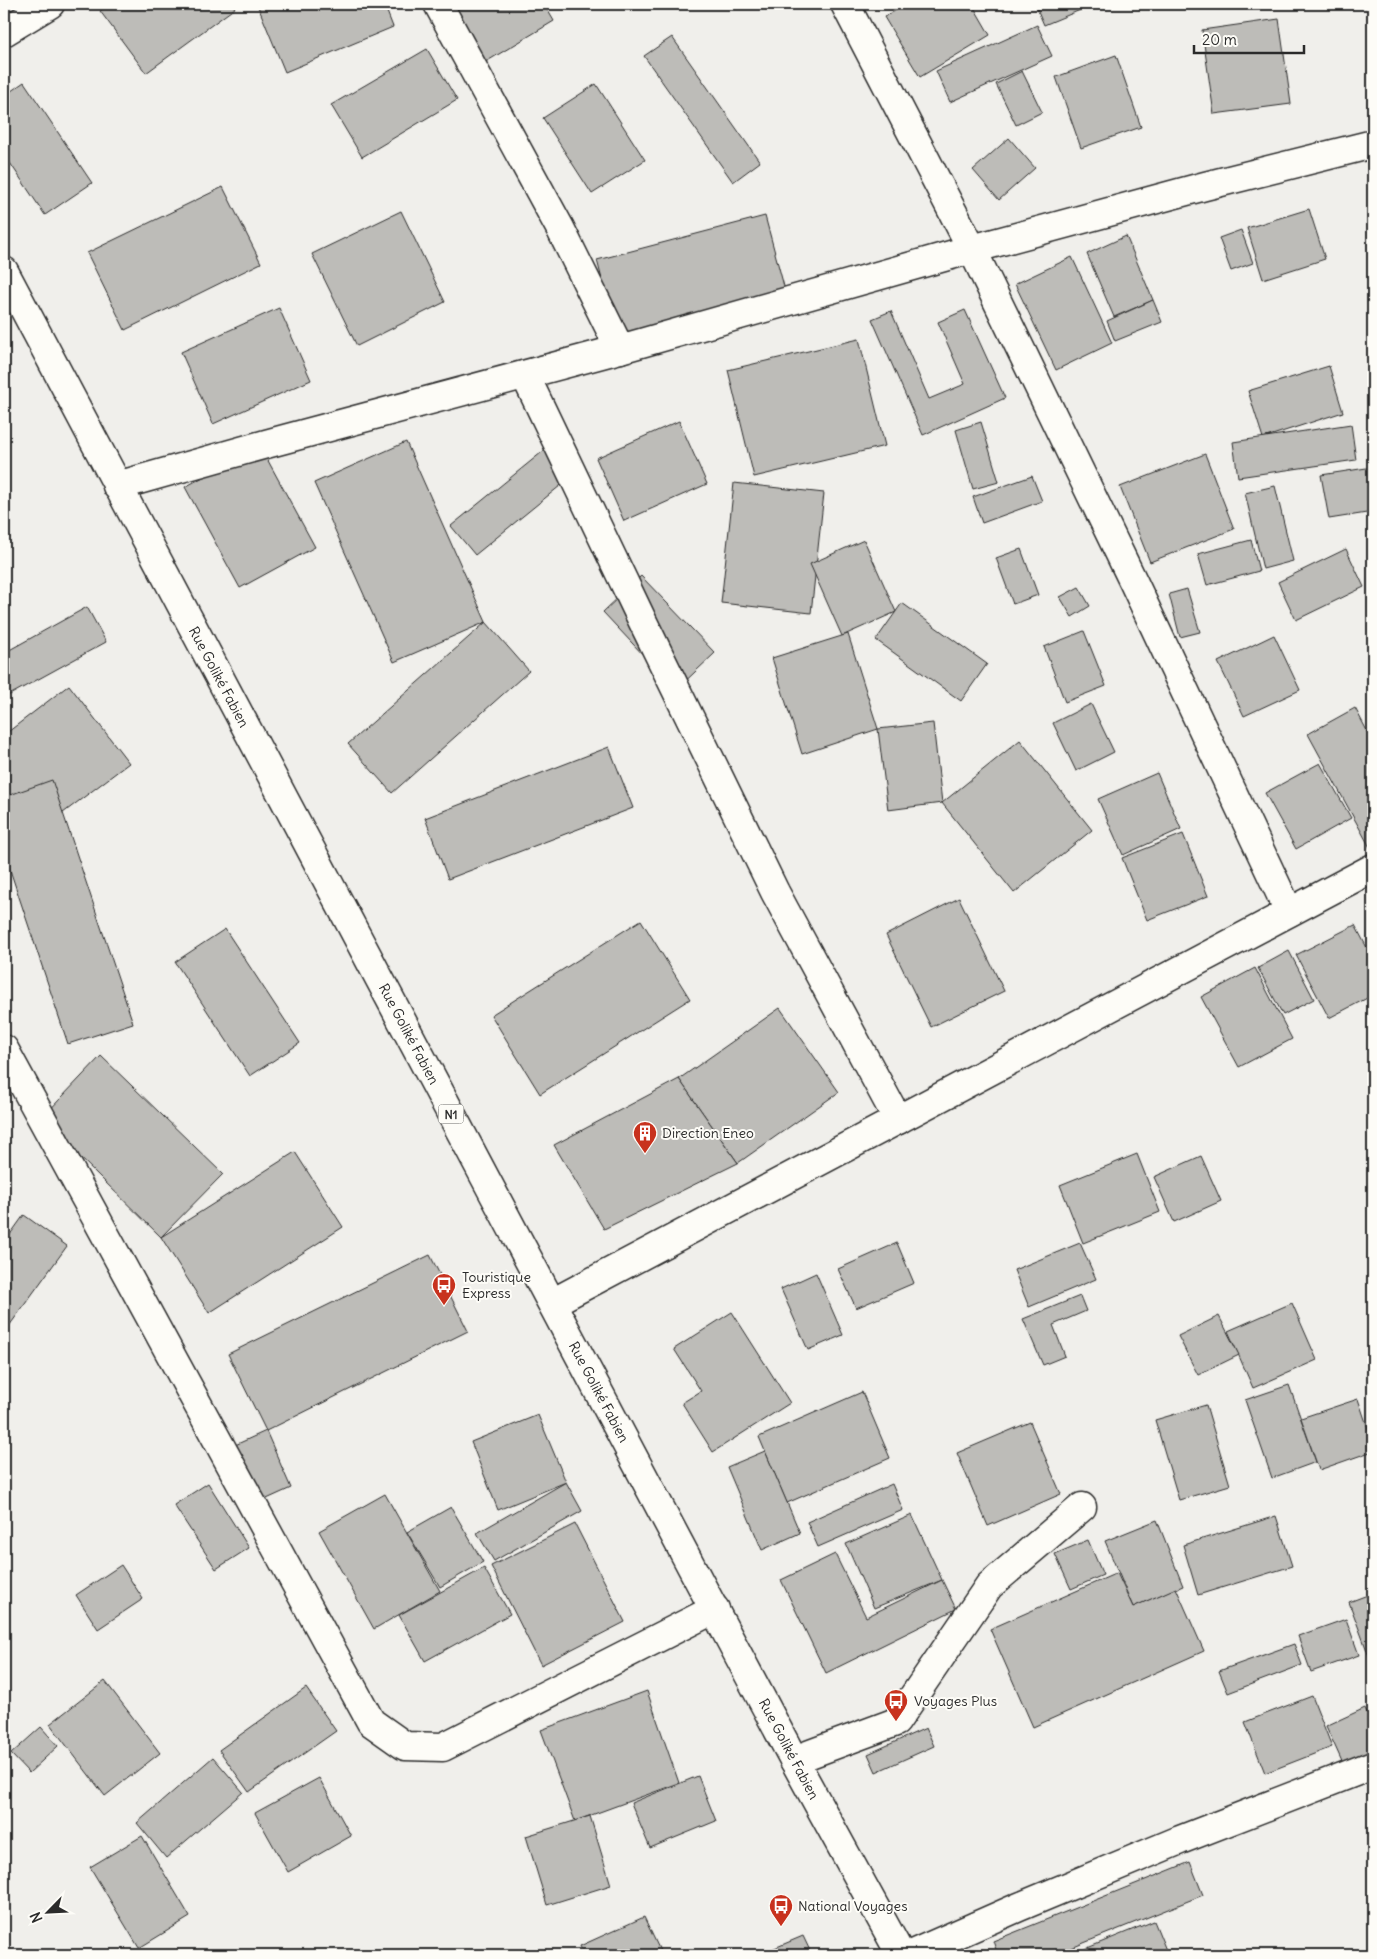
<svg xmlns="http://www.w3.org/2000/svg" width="1377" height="1959" font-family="Delius,sans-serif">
<rect width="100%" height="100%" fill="#f0efeb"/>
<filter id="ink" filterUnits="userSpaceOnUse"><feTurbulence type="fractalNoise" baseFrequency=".02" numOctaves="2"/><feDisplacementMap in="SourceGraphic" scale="10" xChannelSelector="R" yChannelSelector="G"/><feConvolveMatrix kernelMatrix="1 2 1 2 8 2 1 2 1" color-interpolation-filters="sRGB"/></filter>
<g filter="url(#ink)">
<g fill="#bdbcb8" stroke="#2b2b2b">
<path d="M 110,4 L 232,4 L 235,8 L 146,73 L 100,11 Z"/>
<path d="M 257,4 L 384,4 L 393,27 L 285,72 Z"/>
<path d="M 449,4 L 544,4 L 554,21 L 484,63 Z"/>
<path d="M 907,4 L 972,4 L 990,35 L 920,77 L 884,17 Z"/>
<path d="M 1035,4 L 1089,4 L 1090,6 L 1044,25 Z"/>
<path d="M 1279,19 L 1291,104 L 1214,114 L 1202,30 Z"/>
<path d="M 1037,25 L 1052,56 L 950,102 L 936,71 Z"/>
<path d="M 672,37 L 760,162 L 733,182 L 644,56 Z"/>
<path d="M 427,49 L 457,100 L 362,157 L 331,105 Z"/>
<path d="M 1116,55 L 1141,127 L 1081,148 L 1056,77 Z"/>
<path d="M 1022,71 L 1042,112 L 1016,125 L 996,84 Z"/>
<path d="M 24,82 L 92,183 L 45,215 L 4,154 L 4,96 Z"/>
<path d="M 596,84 L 645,160 L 592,194 L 543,118 Z"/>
<path d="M 1009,138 L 1035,168 L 999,200 L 973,170 Z"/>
<path d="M 223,187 L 261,263 L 125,330 L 87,253 Z"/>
<path d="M 1309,209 L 1325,259 L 1263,279 L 1247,228 Z"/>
<path d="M 401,211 L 445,302 L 357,346 L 312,254 Z"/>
<path d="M 765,216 L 789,305 L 620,349 L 597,260 Z"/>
<path d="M 1241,230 L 1253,263 L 1231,271 L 1219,238 Z"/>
<path d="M 1126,236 L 1153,300 L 1114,317 L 1087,254 Z"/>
<path d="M 1072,257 L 1112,343 L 1056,370 L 1015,284 Z"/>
<path d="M 1153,300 L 1162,322 L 1115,341 L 1107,321 Z"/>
<path d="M 279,308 L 311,380 L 213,424 L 181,352 Z"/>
<path d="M 965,310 L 1005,398 L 923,435 L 872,319 L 891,311 L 929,399 L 965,384 L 938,322 Z"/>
<path d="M 859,339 L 885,446 L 754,477 L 728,370 Z"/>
<path d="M 1329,366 L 1343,412 L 1263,438 L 1248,391 Z"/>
<path d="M 679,421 L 707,484 L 624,521 L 596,458 Z"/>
<path d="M 981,422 L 999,482 L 973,489 L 956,430 Z"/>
<path d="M 1351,424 L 1356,460 L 1238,477 L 1233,442 Z"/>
<path d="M 406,442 L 486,622 L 394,662 L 314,483 Z"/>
<path d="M 260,446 L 315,547 L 240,588 L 185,487 Z"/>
<path d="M 547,448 L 571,477 L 475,555 L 451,526 Z"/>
<path d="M 1205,454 L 1234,529 L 1150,562 L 1120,487 Z"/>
<path d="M 1373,467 L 1373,512 L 1329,519 L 1321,475 Z"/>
<path d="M 1032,476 L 1042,501 L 982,523 L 973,497 Z"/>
<path d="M 734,483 L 824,493 L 811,613 L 721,603 Z"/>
<path d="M 1275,486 L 1293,561 L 1263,569 L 1245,493 Z"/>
<path d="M 864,540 L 896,612 L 842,636 L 810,564 Z"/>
<path d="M 1251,540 L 1259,571 L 1207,585 L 1198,554 Z"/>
<path d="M 1021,549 L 1038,595 L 1013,604 L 996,558 Z"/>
<path d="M 1346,549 L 1364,587 L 1296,620 L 1278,582 Z"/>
<path d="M 641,576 L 715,653 L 676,690 L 603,612 Z"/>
<path d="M 1079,587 L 1090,606 L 1072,617 L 1060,597 Z"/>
<path d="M 1187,589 L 1200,632 L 1180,637 L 1169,594 Z"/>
<path d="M 902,603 L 987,664 L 961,701 L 876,640 Z"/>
<path d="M 87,607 L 106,642 L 4,698 L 4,653 Z"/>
<path d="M 486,622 L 529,671 L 392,793 L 348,744 Z"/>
<path d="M 1084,631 L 1106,686 L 1065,702 L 1044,647 Z"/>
<path d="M 848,634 L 878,729 L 802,754 L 772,658 Z"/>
<path d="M 1274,635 L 1300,690 L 1244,716 L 1218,662 Z"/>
<path d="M 4,664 L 10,685 L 4,687 Z"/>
<path d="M 69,685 L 129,763 L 38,832 L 4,787 L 4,735 Z"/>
<path d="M 1091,704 L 1114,752 L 1076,771 L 1053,723 Z"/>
<path d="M 1355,708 L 1373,742 L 1373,853 L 1308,734 Z"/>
<path d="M 933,723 L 942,803 L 888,810 L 878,729 Z"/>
<path d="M 1020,740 L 1092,830 L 1014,893 L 942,803 Z"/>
<path d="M 609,747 L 633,808 L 448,879 L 425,818 Z"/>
<path d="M 1320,763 L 1351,818 L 1296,849 L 1265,793 Z"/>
<path d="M 1157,773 L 1181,829 L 1123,855 L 1098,799 Z"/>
<path d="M 52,780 L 133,1023 L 68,1044 L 4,852 L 4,797 Z"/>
<path d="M 1183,834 L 1208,896 L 1147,920 L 1122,858 Z"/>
<path d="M 959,898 L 1004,991 L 931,1027 L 886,935 Z"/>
<path d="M 641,920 L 690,999 L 540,1094 L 491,1015 Z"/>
<path d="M 1355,925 L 1373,959 L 1373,995 L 1329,1018 L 1296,955 Z"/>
<path d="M 225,929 L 300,1043 L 250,1076 L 175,962 Z"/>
<path d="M 1289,951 L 1314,999 L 1283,1015 L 1258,968 Z"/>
<path d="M 1255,968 L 1292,1039 L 1239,1067 L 1201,997 Z"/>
<path d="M 780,1008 L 839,1092 L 738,1163 L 679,1079 Z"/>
<path d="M 101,1056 L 223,1174 L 161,1237 L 41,1119 Z"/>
<path d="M 679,1079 L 738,1163 L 604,1229 L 554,1145 Z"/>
<path d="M 295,1152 L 343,1227 L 209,1313 L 161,1237 Z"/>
<path d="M 1137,1154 L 1160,1212 L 1083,1243 L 1060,1185 Z"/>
<path d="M 1201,1156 L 1221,1201 L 1174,1222 L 1154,1177 Z"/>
<path d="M 24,1215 L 67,1246 L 4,1333 L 4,1243 Z"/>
<path d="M 897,1243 L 914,1283 L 856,1308 L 838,1269 Z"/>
<path d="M 1080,1243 L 1096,1279 L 1029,1307 L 1014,1270 Z"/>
<path d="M 430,1255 L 468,1331 L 266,1431 L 228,1354 Z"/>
<path d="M 816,1273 L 843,1335 L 808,1350 L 781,1289 Z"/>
<path d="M 1080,1296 L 1086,1311 L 1053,1325 L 1065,1356 L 1043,1365 L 1023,1319 Z"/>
<path d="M 1292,1303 L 1317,1360 L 1253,1388 L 1228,1331 Z"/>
<path d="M 732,1312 L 790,1403 L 713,1452 L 682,1403 L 701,1391 L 674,1349 Z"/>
<path d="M 1219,1316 L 1239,1355 L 1198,1375 L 1178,1336 Z"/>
<path d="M 1289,1385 L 1316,1462 L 1272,1478 L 1245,1400 Z"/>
<path d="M 862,1392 L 890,1458 L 787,1503 L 759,1437 Z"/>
<path d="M 1358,1399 L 1373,1443 L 1373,1451 L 1319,1470 L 1301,1418 Z"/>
<path d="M 1206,1405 L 1230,1485 L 1179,1500 L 1155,1420 Z"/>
<path d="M 538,1415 L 566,1482 L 498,1510 L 471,1442 Z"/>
<path d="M 1030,1422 L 1061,1494 L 988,1526 L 957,1453 Z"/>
<path d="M 266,1431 L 291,1488 L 258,1503 L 233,1446 Z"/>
<path d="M 765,1451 L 800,1533 L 762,1550 L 727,1467 Z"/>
<path d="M 566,1482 L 582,1511 L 494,1561 L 477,1533 Z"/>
<path d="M 208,1483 L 249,1548 L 216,1569 L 174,1505 Z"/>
<path d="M 892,1484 L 903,1510 L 818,1547 L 807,1522 Z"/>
<path d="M 385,1494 L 440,1591 L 374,1629 L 319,1531 Z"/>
<path d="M 451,1507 L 483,1562 L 440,1587 L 407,1532 Z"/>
<path d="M 912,1515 L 942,1580 L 874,1608 L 846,1544 Z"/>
<path d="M 1276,1516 L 1292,1566 L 1198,1595 L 1183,1545 Z"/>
<path d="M 1157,1520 L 1183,1586 L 1133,1607 L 1105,1541 Z"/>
<path d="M 575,1524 L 625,1622 L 541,1665 L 491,1566 Z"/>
<path d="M 1088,1540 L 1103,1575 L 1071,1589 L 1055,1554 Z"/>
<path d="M 835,1554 L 866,1617 L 942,1580 L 956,1609 L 826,1673 L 781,1580 Z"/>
<path d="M 121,1565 L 143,1599 L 98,1629 L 76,1595 Z"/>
<path d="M 484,1568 L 510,1614 L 425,1661 L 399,1615 Z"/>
<path d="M 1117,1573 L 1133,1607 L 1176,1588 L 1204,1651 L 1033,1727 L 990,1629 Z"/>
<path d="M 1373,1593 L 1373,1667 L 1349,1602 Z"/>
<path d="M 1346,1619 L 1359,1655 L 1311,1672 L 1298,1636 Z"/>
<path d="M 1294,1644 L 1302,1665 L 1228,1693 L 1219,1671 Z"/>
<path d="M 105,1681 L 160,1753 L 105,1796 L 50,1724 Z"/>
<path d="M 306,1688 L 336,1731 L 249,1792 L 219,1750 Z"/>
<path d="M 647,1691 L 679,1783 L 575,1821 L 541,1730 Z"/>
<path d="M 1312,1696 L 1332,1747 L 1265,1773 L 1245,1722 Z"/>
<path d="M 1365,1708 L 1373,1726 L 1373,1753 L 1344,1766 L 1326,1726 Z"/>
<path d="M 41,1727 L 58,1746 L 29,1773 L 11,1754 Z"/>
<path d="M 926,1728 L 934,1746 L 876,1772 L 868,1754 Z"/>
<path d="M 213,1757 L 243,1792 L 166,1858 L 137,1823 Z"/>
<path d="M 698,1776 L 716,1821 L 650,1848 L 631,1803 Z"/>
<path d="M 319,1778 L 351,1836 L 288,1872 L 255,1813 Z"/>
<path d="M 590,1816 L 611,1885 L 547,1905 L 526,1836 Z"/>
<path d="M 142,1836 L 190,1917 L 139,1948 L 90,1867 Z"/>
<path d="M 1190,1862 L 1203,1895 L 1054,1955 L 998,1955 L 993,1941 Z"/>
<path d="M 644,1917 L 662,1955 L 584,1955 L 580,1946 Z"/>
<path d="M 1154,1921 L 1168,1955 L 1070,1955 Z"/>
<path d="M 803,1936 L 812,1955 L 767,1955 L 765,1952 Z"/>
</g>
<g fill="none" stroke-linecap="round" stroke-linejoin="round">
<g stroke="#2b2b2b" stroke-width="31">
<g id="street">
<path d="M 438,4 L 560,228 L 620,349"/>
<path d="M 845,4 L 972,249 L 1133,581 L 1289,912"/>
<path d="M 4,32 L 50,4"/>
<path d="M 525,375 L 644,624 L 775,892 L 898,1120"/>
<path d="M 117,486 L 266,444 L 620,349 L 972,249 L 1205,186 L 1373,144"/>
<path d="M 4,1049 L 371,1722 L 405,1746 L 443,1747 L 715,1609"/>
<path d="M 552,1303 L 1373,868"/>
<path d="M 794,1760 L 896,1722 L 989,1586 L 1082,1507"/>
<path d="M 910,1955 L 1019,1907 L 1180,1840 L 1373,1765"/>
</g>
</g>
<g stroke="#2b2b2b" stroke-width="31">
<path id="highway" d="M 4,271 L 794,1760 L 901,1955"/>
</g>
<use href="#street" stroke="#fdfcf7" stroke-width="28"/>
<use href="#highway" stroke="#fdfcf7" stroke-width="28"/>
</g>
</g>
<defs>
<g id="building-pin" transform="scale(1.25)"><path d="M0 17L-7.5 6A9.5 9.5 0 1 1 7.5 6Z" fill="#c8321e" stroke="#fdfcf7"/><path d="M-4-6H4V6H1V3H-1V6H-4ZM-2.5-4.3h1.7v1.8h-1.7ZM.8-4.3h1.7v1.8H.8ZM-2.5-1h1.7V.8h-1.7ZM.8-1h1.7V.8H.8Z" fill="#fff"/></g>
<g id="bus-pin" transform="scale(1.25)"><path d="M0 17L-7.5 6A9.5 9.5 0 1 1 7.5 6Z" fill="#c8321e" stroke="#fdfcf7"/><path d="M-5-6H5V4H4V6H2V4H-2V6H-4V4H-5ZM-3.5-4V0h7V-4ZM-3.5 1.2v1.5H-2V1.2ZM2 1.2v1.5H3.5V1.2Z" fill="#fff"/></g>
</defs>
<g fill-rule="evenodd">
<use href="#building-pin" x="645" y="1133"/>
<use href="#bus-pin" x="444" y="1285"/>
<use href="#bus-pin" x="896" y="1701"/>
<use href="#bus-pin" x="781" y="1906"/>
</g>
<g text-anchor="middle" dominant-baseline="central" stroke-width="4" stroke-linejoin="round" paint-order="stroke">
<rect fill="#fdfcf7" stroke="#6a6a68" stroke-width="1" x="438.5" y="1104.5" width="25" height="19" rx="4"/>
<g font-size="12" font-weight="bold" fill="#2b2b2b">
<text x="451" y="1114">N1</text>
</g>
<g font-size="14" fill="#2b2b2b" stroke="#fdfcf7">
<text transform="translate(219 677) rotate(62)">Rue Goliké Fabien</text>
<text transform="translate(409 1034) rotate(62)">Rue Goliké Fabien</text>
<text transform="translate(599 1392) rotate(62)">Rue Goliké Fabien</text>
<text transform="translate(789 1749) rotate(62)">Rue Goliké Fabien</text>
</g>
<g font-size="14" fill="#2b2b2b" stroke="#fdfcf7" text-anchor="start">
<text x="662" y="1133">Direction Eneo</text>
<text x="462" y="1277">Touristique<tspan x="462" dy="16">Express</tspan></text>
<text x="914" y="1701">Voyages Plus</text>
<text x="798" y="1906">National Voyages</text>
</g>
</g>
<rect width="1377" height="1959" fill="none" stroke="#fdfcf7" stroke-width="20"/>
<rect x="10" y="10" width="1357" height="1939" fill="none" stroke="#2b2b2b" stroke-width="2" filter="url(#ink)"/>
<g transform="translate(48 1912) rotate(246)" stroke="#fdfcf7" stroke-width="4" paint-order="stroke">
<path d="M0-4L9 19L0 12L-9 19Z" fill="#2b2b2b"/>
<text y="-8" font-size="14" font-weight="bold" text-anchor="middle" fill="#2b2b2b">N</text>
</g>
<path d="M1194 45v8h110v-8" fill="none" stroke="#2b2b2b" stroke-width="2.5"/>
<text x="1202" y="45" font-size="15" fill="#2b2b2b" stroke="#fdfcf7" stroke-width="4" paint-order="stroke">20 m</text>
</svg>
